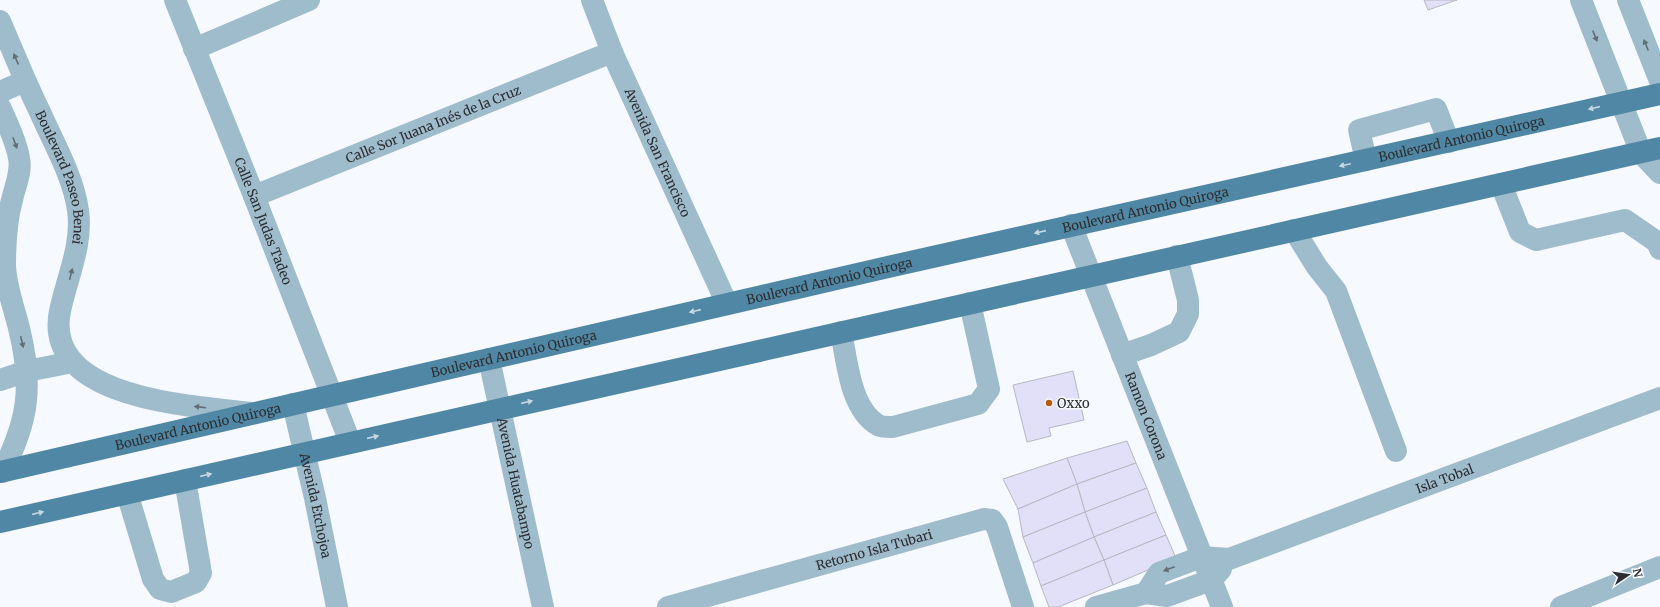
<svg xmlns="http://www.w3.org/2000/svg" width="1660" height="607" font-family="Merriweather,serif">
<rect width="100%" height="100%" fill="#f6f9ff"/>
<g fill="#e2dff8" stroke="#b8b7c1">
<path d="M 1424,0 L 1457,0 L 1428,10 Z"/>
<path d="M 1073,371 L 1084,420 L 1049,428 L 1051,436 L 1027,442 L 1013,385 Z"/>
<path d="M 1127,441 L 1136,463 L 1077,484 L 1067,458 Z"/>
<path d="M 1067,458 L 1077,484 L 1018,509 L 1003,479 Z"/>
<path d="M 1136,463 L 1147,488 L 1085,512 L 1077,484 Z"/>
<path d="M 1077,484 L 1085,512 L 1023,537 L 1018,509 Z"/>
<path d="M 1147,488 L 1156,512 L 1094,537 L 1085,512 Z"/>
<path d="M 1085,512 L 1094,537 L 1033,563 L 1023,537 Z"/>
<path d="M 1156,512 L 1166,535 L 1104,560 L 1094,537 Z"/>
<path d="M 1166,535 L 1176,558 L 1113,585 L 1104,560 Z"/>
<path d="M 1094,537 L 1104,560 L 1041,586 L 1033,563 Z"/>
<path d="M 1104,560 L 1113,585 L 1058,607 L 1049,607 L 1041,586 Z"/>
</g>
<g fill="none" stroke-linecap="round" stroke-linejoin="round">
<g stroke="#9fbccc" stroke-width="22">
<path id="s1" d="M 175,0 L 254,196 L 350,442"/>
<path id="s2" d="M 592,0 L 612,52 L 727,304"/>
<path d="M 1581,0 L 1641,153 L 1660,173"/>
<path d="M 1628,0 L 1660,81"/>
<path id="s3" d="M 0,21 C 13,51 25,82 40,112 C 54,144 73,176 78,210 C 83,245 67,277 60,311 C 42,400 195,406 252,413"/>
<path d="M 194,49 L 309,0"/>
<path d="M 0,92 L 25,81"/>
<path d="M 0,107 C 7,123 16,140 19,158 C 22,172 15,186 12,200 C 6,221 5,243 5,266 C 6,287 14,308 19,328 C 33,385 29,420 2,472"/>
<path d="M 1366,160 L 1359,130 L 1436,109 L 1449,142"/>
<path d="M 1501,184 L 1520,232 L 1536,240 L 1625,220 L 1657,242 L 1660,249"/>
<path id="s4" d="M 254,196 L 612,52"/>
<path id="s5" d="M 1071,225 L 1222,607"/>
<path d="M 1294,230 L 1317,267 L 1336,291 L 1396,451"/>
<path d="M 841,332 C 847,360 850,409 878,425 C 881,427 888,427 893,427 L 978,404 L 989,389 L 970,303"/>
<path d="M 1122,355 L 1151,345 L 1179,332 L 1188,314 L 1188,300 L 1177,256"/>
<path id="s6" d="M 489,359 L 543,607"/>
<path d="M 0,380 L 27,371 L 73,362"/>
<path id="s7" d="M 293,404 L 315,498 L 337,607"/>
<path d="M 127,493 L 153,579 L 160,589 L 171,592 L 196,582 L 201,573 L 185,480"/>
<path id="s8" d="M 1146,593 L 1159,573 L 1201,557 L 1229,559 L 1660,398"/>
<path id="s9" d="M 668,607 L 984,519 L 992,520 L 997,527 L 1023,607"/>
<path d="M 1096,607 L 1146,593 L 1167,596 L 1211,580 L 1221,569"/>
<path d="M 1561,607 L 1660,567"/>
</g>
<g stroke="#5087a4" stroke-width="22">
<path id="s10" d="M 0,472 L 888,267 L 1660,94"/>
<path d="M 0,522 L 1660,148"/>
</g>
</g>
<defs><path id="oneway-solid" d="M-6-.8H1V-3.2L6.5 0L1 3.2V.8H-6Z"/></defs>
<g fill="#606e77">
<use href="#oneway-solid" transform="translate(1595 36) rotate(68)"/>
<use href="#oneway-solid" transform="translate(1646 45) rotate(-112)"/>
<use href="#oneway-solid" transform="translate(16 59) rotate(-113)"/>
<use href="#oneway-solid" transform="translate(15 143) rotate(70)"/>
<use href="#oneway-solid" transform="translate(71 274) rotate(-76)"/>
<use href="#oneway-solid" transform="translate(22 342) rotate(77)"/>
<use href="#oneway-solid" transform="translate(200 407) rotate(-173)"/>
<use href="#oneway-solid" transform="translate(1169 569) rotate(159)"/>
</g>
<g fill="#c4d7e4">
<use href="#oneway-solid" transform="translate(1594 108) rotate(167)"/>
<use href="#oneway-solid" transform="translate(1345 165) rotate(168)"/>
<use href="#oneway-solid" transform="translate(1040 232) rotate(167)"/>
<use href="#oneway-solid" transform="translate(695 311) rotate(167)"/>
<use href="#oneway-solid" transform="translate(527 402) rotate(-13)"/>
<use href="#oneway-solid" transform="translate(373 437) rotate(-13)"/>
<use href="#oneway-solid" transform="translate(206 475) rotate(-13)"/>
<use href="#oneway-solid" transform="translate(38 513) rotate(-13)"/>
</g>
<circle fill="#b95a11" stroke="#f6f9ff" stroke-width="1.5" cx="1049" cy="403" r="4"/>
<g text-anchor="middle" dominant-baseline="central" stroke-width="3" stroke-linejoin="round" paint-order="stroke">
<g font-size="13" fill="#2c2e32" stroke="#f6f9ff">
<text stroke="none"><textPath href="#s4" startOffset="193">Calle Sor Juana Inés de la Cruz</textPath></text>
<text stroke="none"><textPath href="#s10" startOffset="1499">Boulevard Antonio Quiroga</textPath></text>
<text stroke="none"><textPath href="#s2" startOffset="166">Avenida San Francisco</textPath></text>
<text stroke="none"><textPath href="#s3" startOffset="169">Boulevard Paseo Benei</textPath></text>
<text stroke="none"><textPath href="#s10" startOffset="1175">Boulevard Antonio Quiroga</textPath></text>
<text stroke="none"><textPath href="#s1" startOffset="238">Calle San Judas Tadeo</textPath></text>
<text stroke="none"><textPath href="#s10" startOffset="851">Boulevard Antonio Quiroga</textPath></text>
<text stroke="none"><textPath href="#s10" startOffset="527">Boulevard Antonio Quiroga</textPath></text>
<text stroke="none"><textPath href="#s5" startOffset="205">Ramon Corona</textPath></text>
<text stroke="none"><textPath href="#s10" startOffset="203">Boulevard Antonio Quiroga</textPath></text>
<text stroke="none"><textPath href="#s8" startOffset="327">Isla Tobal</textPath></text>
<text stroke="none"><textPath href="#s6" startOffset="127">Avenida Huatabampo</textPath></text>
<text stroke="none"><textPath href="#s7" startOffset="104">Avenida Etchojoa</textPath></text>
<text stroke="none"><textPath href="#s9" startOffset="214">Retorno Isla Tubari</textPath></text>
</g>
<g font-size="13" fill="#2c2e32" stroke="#f6f9ff" text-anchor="start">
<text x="1057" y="403">Oxxo</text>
</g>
</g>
<g transform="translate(1628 575) rotate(77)" stroke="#f6f9ff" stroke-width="3" paint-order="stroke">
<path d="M0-3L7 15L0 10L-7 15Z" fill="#2c2e32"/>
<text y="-6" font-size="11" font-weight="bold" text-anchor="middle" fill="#2c2e32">N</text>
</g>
</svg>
